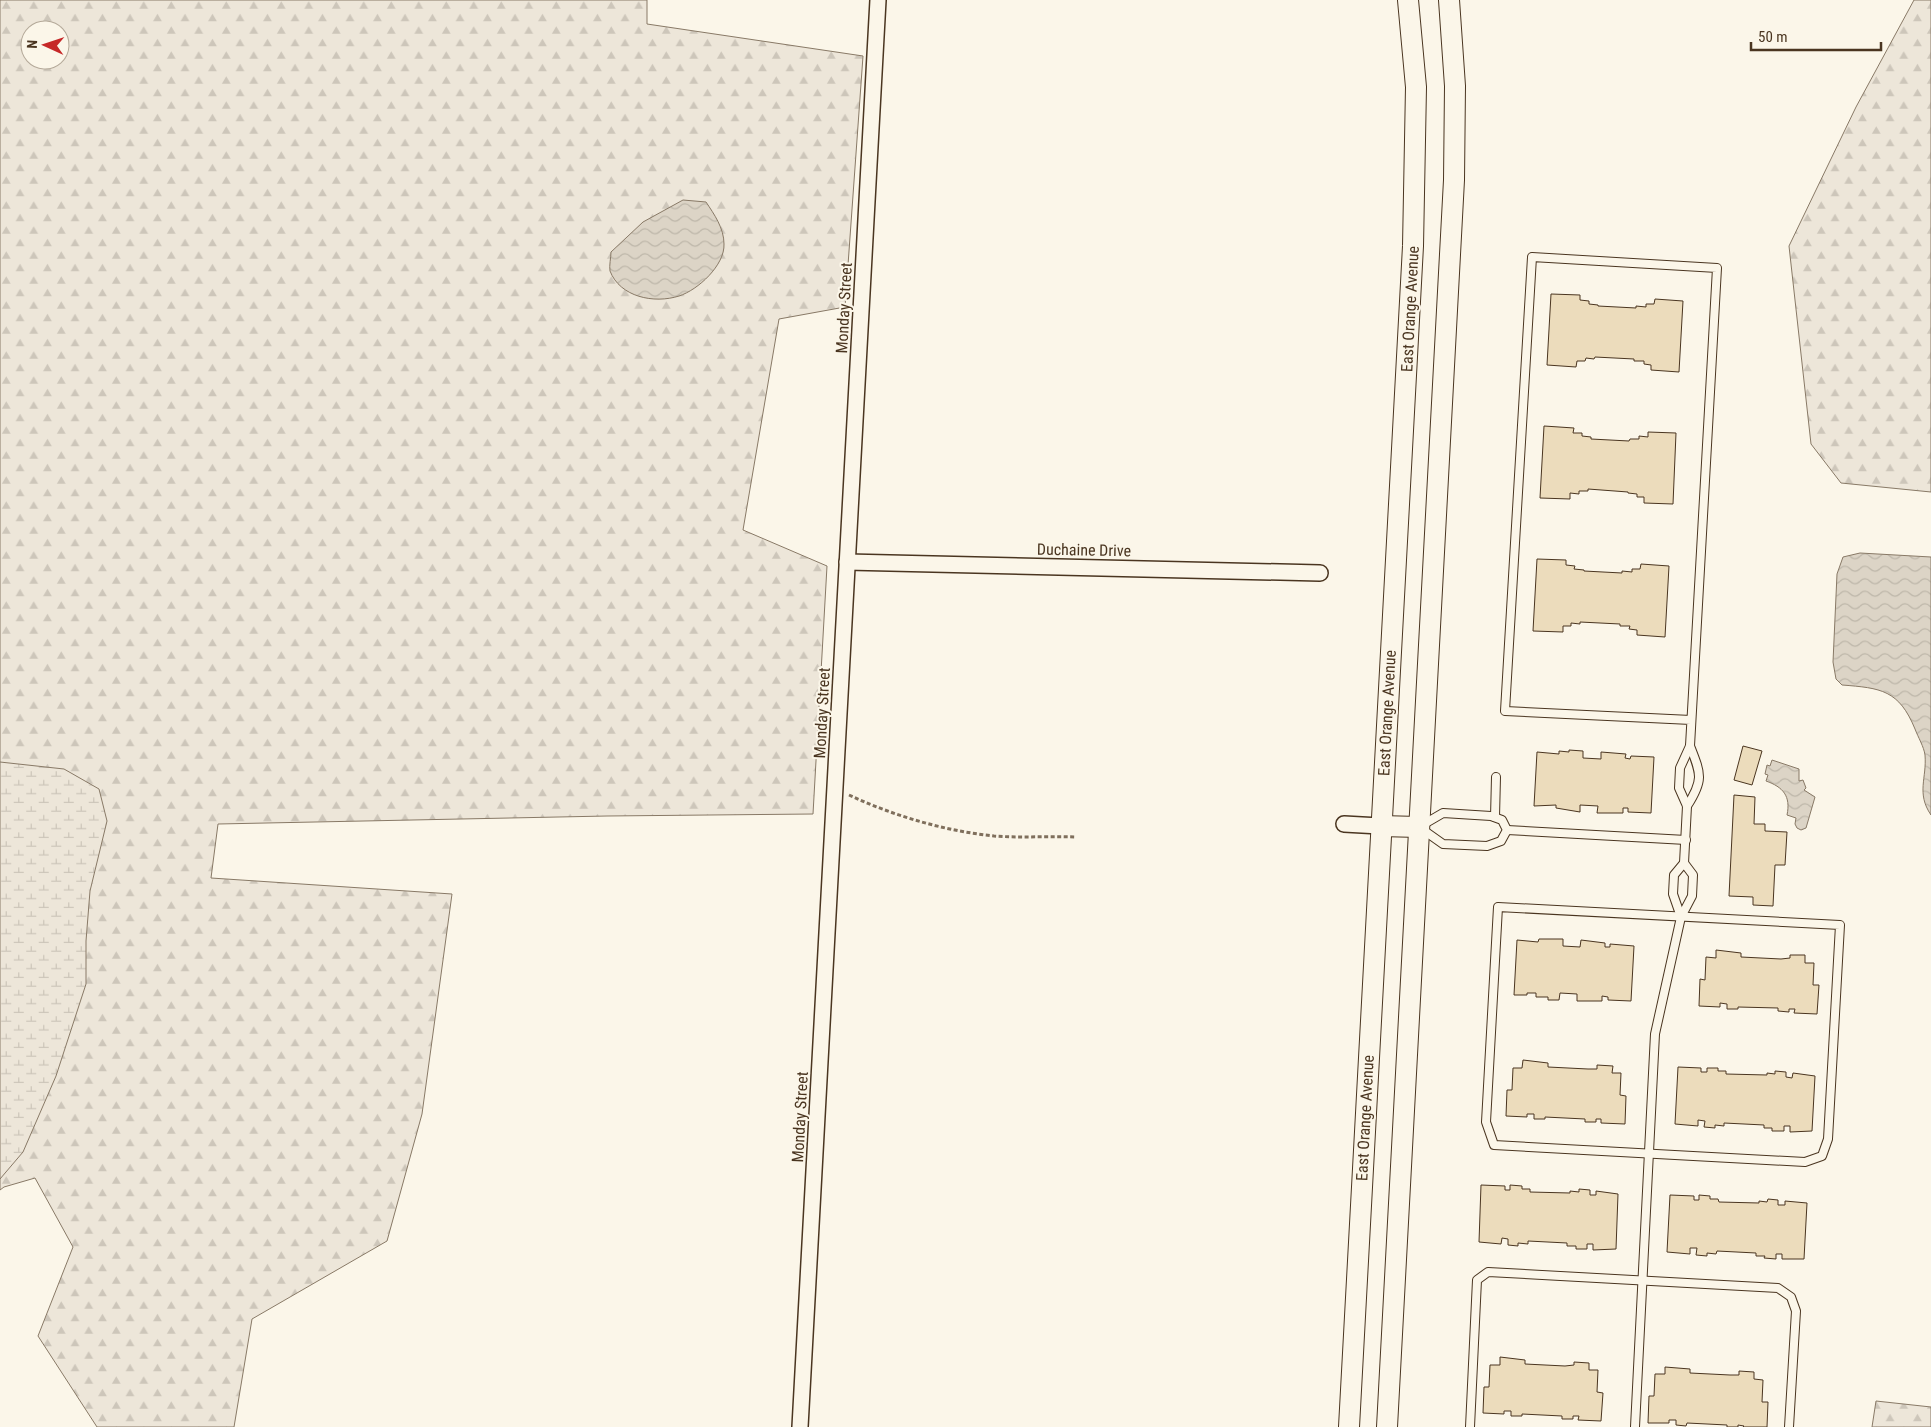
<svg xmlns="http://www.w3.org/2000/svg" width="1931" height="1427" font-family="'Roboto Condensed',sans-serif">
<defs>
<pattern id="forest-firs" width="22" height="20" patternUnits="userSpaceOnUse" patternTransform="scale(1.25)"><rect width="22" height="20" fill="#ede6d9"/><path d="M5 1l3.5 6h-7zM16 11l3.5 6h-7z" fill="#cdc6ba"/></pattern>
<pattern id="wetland-marsh" width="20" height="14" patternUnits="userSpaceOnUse" patternTransform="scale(1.25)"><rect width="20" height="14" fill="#ede6d9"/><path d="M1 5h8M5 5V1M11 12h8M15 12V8" fill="none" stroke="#cdc6ba"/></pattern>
<pattern id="water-waves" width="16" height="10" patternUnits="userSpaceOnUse" patternTransform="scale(1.25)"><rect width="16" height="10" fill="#dcd4c6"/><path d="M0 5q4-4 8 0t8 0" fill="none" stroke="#beb7aa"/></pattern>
</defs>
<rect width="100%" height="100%" fill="#fbf6e9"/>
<g fill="url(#forest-firs)" stroke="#887966" fill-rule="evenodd">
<path d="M 0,0 L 647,0 L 647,24 L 863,56 L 845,307 L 779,319 L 743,530 L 827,566 L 813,814 L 607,816 L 218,824 L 211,878 L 452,894 L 422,1114 L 387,1241 L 252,1319 L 234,1427 L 97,1427 L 38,1336 L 73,1247 L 35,1178 L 4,1187 L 0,1190 ZM 30,30 L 60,30 L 60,60 L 30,60 Z"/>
<path d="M 1914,0 L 1931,0 L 1931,492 L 1841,483 L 1811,444 L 1789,246 L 1856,107 Z"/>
<path d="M 1876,1401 L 1931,1407 L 1931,1427 L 1872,1427 Z"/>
</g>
<path fill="url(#wetland-marsh)" stroke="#887966" d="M 0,762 L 64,769 L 99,789 L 107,821 L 90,891 L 86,941 L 86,984 L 56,1076 L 23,1152 L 0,1179 Z"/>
<g fill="url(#water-waves)" stroke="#887966">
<path d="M 683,200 L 706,202 C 714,214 724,228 724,244 C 725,265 698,290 679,296 C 654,304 620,297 610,271 C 609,266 611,257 611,252 L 643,222 Z"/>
<path d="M 1860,553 L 1931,557 L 1931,815 C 1916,793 1927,778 1925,755 C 1924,747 1918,737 1915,729 C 1899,690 1881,688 1842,685 L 1836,679 L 1833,662 L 1837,574 L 1843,557 Z"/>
<path d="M 1772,760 L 1799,769 L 1799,781 L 1803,780 L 1806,788 L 1804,790 L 1815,797 L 1806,828 L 1801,830 L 1797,828 L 1795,824 L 1796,818 L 1787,815 C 1791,796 1783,787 1766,781 L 1768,775 L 1765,774 L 1767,765 L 1770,766 Z"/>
</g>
<g fill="#ecdcbc" stroke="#4a3520">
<path d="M 1551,294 L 1580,295 L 1580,300 L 1589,301 L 1589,304 L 1598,305 L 1598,306 L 1636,308 L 1636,306 L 1646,307 L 1646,304 L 1654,304 L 1655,299 L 1683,301 L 1679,372 L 1651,370 L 1651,365 L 1644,364 L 1644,361 L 1634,361 L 1634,359 L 1595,357 L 1594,359 L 1586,358 L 1585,361 L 1577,361 L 1576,367 L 1547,365 Z"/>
<path d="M 1544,426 L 1574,428 L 1573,433 L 1582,433 L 1582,436 L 1591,437 L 1591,439 L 1629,441 L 1630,439 L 1639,439 L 1639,436 L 1648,437 L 1648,432 L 1676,433 L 1673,504 L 1644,503 L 1644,497 L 1637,497 L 1637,494 L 1628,493 L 1628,492 L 1588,489 L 1588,491 L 1579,491 L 1579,494 L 1570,493 L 1570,499 L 1540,498 Z"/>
<path d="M 1537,559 L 1566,560 L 1566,565 L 1575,566 L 1574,569 L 1584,570 L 1584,571 L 1622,573 L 1622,571 L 1632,572 L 1632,569 L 1640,569 L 1641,564 L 1669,566 L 1665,637 L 1637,635 L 1637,630 L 1629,629 L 1630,626 L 1620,626 L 1620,624 L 1580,622 L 1580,624 L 1571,623 L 1571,626 L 1563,626 L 1563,632 L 1533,631 Z"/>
<path d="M 1743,746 L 1762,751 L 1752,785 L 1734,780 Z"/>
<path d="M 1569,750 L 1583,751 L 1583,758 L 1601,759 L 1601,752 L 1626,754 L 1625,758 L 1630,759 L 1631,756 L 1654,757 L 1651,813 L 1628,812 L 1628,808 L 1623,808 L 1623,813 L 1597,813 L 1598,806 L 1580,805 L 1580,812 L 1556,808 L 1556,805 L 1534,806 L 1537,752 L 1559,754 L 1559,751 L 1569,752 Z"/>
<path d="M 1734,795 L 1755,797 L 1754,824 L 1765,824 L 1765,831 L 1787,832 L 1785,865 L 1775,865 L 1773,906 L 1753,905 L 1753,897 L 1729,896 Z"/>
<path d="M 1539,939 L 1563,939 L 1563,946 L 1580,947 L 1581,940 L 1605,943 L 1605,947 L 1610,947 L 1610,944 L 1634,946 L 1631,1001 L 1608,1000 L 1608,997 L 1602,996 L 1602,1001 L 1577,1001 L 1577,994 L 1560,993 L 1559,1000 L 1548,1000 L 1548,997 L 1536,997 L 1536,993 L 1527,993 L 1527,995 L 1514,995 L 1517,940 L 1538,942 Z"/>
<path d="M 1716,950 L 1741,953 L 1741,957 L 1781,959 L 1790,958 L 1790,955 L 1805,955 L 1805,963 L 1814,963 L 1813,985 L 1819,985 L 1817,1014 L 1794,1013 L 1795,1009 L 1789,1009 L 1789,1012 L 1778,1011 L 1778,1008 L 1738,1007 L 1738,1009 L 1727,1009 L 1727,1004 L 1720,1003 L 1720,1007 L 1699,1006 L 1700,979 L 1705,980 L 1706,957 L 1716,958 Z"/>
<path d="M 1523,1060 L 1548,1063 L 1548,1067 L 1588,1069 L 1597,1069 L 1597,1065 L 1613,1066 L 1612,1073 L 1621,1073 L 1620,1095 L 1626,1096 L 1625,1124 L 1601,1123 L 1601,1119 L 1596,1119 L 1596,1122 L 1585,1122 L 1585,1119 L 1545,1117 L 1545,1119 L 1534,1119 L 1534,1114 L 1527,1114 L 1527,1117 L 1506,1116 L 1507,1090 L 1512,1090 L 1513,1068 L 1522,1068 Z"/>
<path d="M 1678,1067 L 1701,1068 L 1701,1072 L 1707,1072 L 1707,1068 L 1718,1068 L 1718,1071 L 1726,1071 L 1726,1074 L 1767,1075 L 1767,1073 L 1775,1074 L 1775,1071 L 1786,1072 L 1786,1077 L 1792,1078 L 1793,1073 L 1815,1076 L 1812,1131 L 1790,1132 L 1790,1126 L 1784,1126 L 1784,1131 L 1772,1131 L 1772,1128 L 1764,1128 L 1764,1125 L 1724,1123 L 1724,1126 L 1715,1125 L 1715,1128 L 1704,1127 L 1705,1121 L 1698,1120 L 1698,1126 L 1675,1124 Z"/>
<path d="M 1481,1185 L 1505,1186 L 1505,1190 L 1510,1190 L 1510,1185 L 1522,1186 L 1522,1189 L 1530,1189 L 1530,1192 L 1570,1193 L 1570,1191 L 1579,1192 L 1579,1189 L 1590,1190 L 1590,1195 L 1596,1195 L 1596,1191 L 1618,1194 L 1616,1249 L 1593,1250 L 1593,1244 L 1587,1244 L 1587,1249 L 1576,1249 L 1576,1246 L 1567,1246 L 1567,1243 L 1528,1241 L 1528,1244 L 1518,1243 L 1518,1246 L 1508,1245 L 1508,1239 L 1502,1238 L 1501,1244 L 1479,1242 Z"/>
<path d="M 1670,1195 L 1694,1196 L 1694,1200 L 1699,1200 L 1699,1195 L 1710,1196 L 1710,1199 L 1718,1199 L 1719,1202 L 1759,1203 L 1759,1201 L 1767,1202 L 1768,1199 L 1778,1200 L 1778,1205 L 1785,1205 L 1785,1201 L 1807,1203 L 1804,1259 L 1782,1259 L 1782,1254 L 1776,1254 L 1776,1259 L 1764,1258 L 1765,1256 L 1756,1256 L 1756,1253 L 1717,1251 L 1716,1254 L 1707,1253 L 1707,1256 L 1696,1255 L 1697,1248 L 1690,1248 L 1690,1254 L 1667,1252 Z"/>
<path d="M 1500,1357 L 1525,1360 L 1525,1364 L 1565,1366 L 1574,1365 L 1574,1362 L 1589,1363 L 1589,1370 L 1598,1370 L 1597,1392 L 1603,1393 L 1601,1421 L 1578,1420 L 1579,1416 L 1573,1416 L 1573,1419 L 1562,1419 L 1562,1416 L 1522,1414 L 1522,1416 L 1511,1416 L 1511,1411 L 1504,1411 L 1504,1414 L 1483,1413 L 1484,1387 L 1489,1387 L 1490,1365 L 1500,1365 Z"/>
<path d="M 1665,1367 L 1690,1369 L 1690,1373 L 1730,1375 L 1739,1375 L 1739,1371 L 1754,1372 L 1754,1379 L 1763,1380 L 1762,1402 L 1768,1402 L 1767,1427 L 1743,1427 L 1744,1426 L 1738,1425 L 1738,1427 L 1727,1427 L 1727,1425 L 1687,1423 L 1686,1426 L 1676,1425 L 1676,1420 L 1669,1420 L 1669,1423 L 1648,1423 L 1649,1396 L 1654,1396 L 1655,1374 L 1665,1374 Z"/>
</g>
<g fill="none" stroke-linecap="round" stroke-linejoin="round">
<g stroke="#4a3520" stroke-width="10">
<g id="service">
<path d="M 1687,806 C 1704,780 1701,774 1690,746"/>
<path d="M 1443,813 L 1491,816 L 1502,820 L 1507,830 L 1501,841 L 1487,846 L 1443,844 L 1419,827 Z"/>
<path d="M 1495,817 L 1496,777"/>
<path d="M 1507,830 L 1686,840"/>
<path d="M 1498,907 L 1840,925 L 1828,1139 L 1822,1156 L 1805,1162 L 1494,1145 L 1486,1122 Z"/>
<path d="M 1681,917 L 1673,894 L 1674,875 L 1684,863 L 1687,806 L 1679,788 L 1680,768 L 1690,746 L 1717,268 L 1532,257 L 1505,711 L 1691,720"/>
<path d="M 1470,1427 L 1477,1280 L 1488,1272 L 1778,1288 L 1791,1297 L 1796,1311 L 1789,1427"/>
<path d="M 1635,1427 L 1655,1034 L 1681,917 L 1692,896 L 1693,875 L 1684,863"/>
</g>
</g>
<g stroke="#4a3520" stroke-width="18">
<g id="minor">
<path d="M 847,562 L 1320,573"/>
<path d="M 1344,824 L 1380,826"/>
<path d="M 800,1427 L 878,0"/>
</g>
</g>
<g stroke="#4a3520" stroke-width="22">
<g id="tertiary">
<path d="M 1380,826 L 1419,827"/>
<path d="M 1349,1427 L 1413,246 L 1416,87 L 1408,0"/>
<path d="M 1387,1427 L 1454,180 L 1455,86 L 1449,0"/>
</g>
</g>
<path stroke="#7f6f5c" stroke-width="3" stroke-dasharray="4 2.5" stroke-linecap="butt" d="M 849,795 C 894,816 945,831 994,836 C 1020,838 1048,836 1075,837"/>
<use href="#service" stroke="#fbf6e9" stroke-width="8"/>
<use href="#minor" stroke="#fbf6e9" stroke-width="15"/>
<use href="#tertiary" stroke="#fbf6e9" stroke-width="20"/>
</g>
<g text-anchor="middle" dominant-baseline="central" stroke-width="4" stroke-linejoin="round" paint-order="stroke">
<g font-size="16" fill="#4a3520" stroke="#fbf6e9">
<text transform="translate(844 308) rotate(-87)">Monday Street</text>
<text transform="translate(1410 309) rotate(-87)">East Orange Avenue</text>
<text transform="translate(1084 550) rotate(1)">Duchaine Drive</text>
<text transform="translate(822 713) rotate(-87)">Monday Street</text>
<text transform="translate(1387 713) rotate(-87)">East Orange Avenue</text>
<text transform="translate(800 1117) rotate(-87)">Monday Street</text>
<text transform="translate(1365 1118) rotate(-87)">East Orange Avenue</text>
</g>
</g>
<g transform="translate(45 45) rotate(273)"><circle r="24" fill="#fbf6e9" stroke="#b4a999"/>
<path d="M0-4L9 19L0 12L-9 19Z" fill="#c62828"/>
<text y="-8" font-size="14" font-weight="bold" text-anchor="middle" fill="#4a3520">N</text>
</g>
<path d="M1751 42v8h130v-8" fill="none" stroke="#4a3520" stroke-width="2.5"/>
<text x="1758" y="42" font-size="15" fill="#4a3520" stroke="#fbf6e9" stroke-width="4" paint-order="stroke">50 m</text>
</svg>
